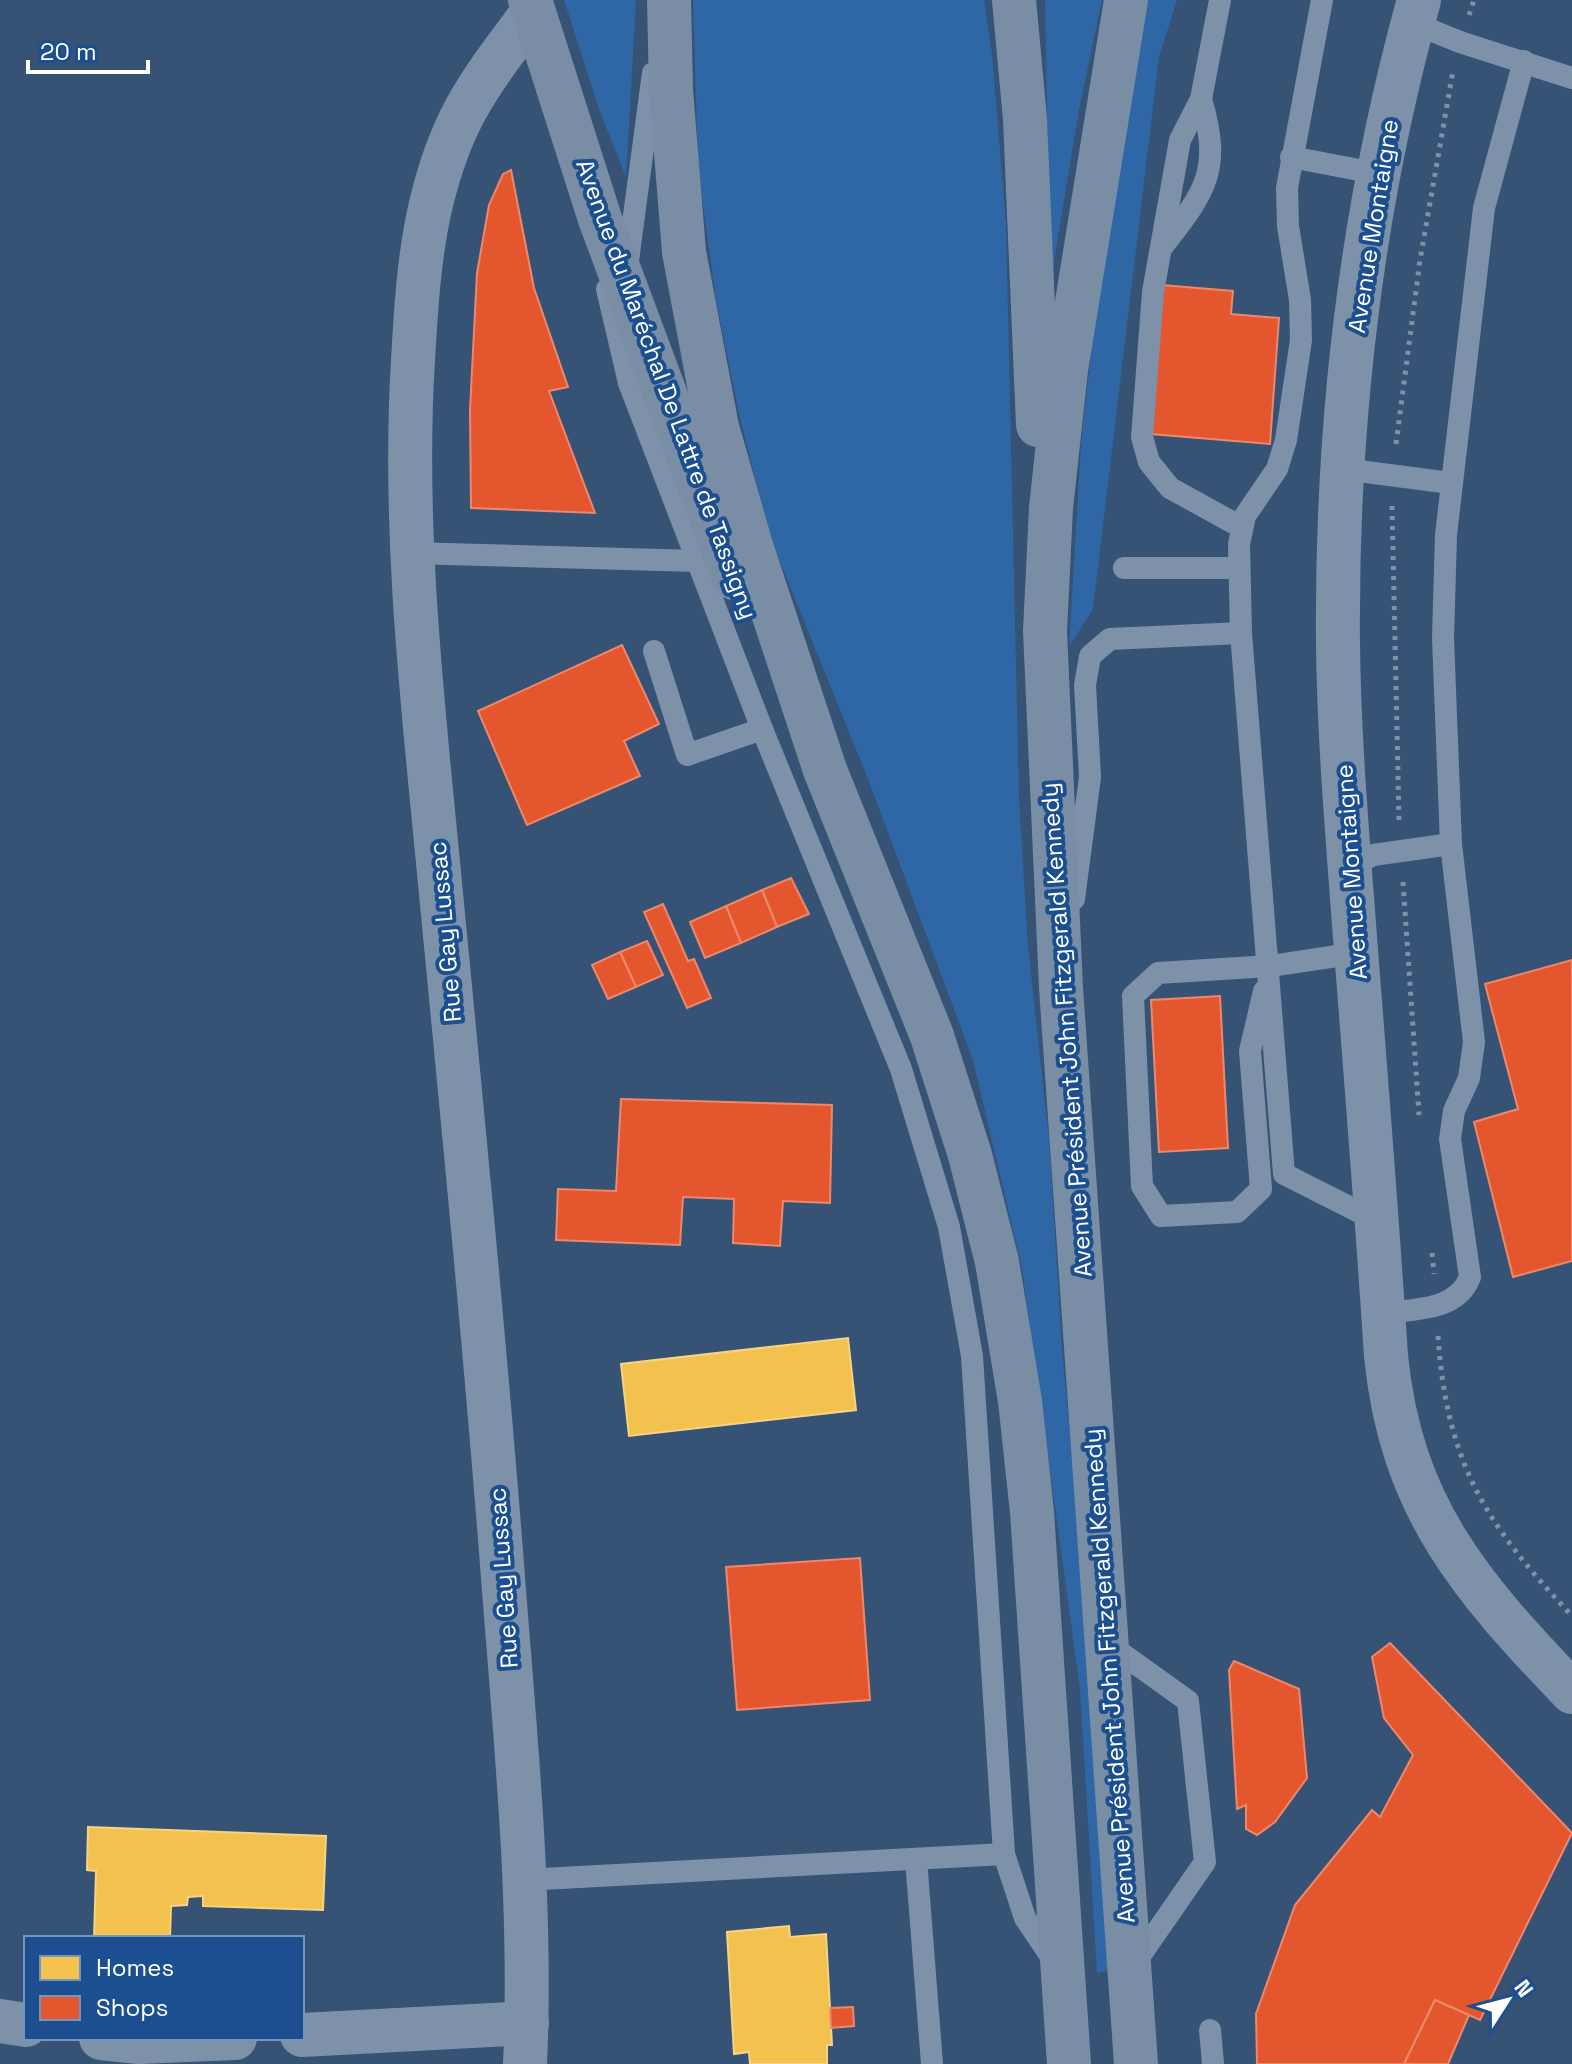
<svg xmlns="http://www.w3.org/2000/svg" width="1572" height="2064" font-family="'Space Grotesk',sans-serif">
<rect width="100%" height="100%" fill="#365274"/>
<g fill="#2f66a5">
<path d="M 564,0 L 636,0 L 626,177 L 600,112 Z"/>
<path d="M 693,0 L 984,0 L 992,54 L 1006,223 L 1019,798 L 1028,947 L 1049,1138 L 1062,1349 L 1084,1584 L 1108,1971 L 1097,1973 L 1080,1688 L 1022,1269 L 973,1060 L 868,779 L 770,537 L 739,414 L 716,300 L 698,167 Z"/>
<path d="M 1045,0 L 1102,0 L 1079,110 L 1050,286 Z"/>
<path d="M 1148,0 L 1177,0 L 1159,57 L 1093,609 L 1069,647 L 1081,443 L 1095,317 Z"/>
</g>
<g fill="#f2c14e" stroke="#f6d483" stroke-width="2">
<path d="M 848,1338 L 856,1410 L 629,1436 L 621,1364 Z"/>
<path d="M 88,1827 L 326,1836 L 323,1910 L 203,1906 L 203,1896 L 188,1897 L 187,1905 L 171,1906 L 170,1938 L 94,1938 L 96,1871 L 87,1870 Z"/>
<path d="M 789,1926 L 790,1937 L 826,1934 L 832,2045 L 827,2045 L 827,2064 L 750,2064 L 749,2052 L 734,2054 L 727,1932 Z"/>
</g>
<g fill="#e4572e" stroke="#ec896d" stroke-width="2">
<path d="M 511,170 L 534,288 L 568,387 L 549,391 L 595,513 L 471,508 L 470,410 L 477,273 L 489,205 L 503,174 Z"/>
<path d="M 1162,285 L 1233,291 L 1231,314 L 1279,318 L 1270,444 L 1151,434 Z"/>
<path d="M 622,645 L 659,724 L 624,741 L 640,776 L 527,825 L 478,711 Z"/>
<path d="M 791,878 L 809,914 L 777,927 L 762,890 Z"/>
<path d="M 762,890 L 777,927 L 741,943 L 726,906 Z"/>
<path d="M 663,904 L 688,961 L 694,959 L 711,998 L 687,1008 L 644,912 Z"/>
<path d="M 726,906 L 741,943 L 705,958 L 690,922 Z"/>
<path d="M 647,941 L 663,975 L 636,987 L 620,952 Z"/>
<path d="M 620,952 L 636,987 L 608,999 L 592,965 Z"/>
<path d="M 1572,960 L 1572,1261 L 1513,1277 L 1474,1122 L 1518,1109 L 1485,984 Z"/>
<path d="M 1220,996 L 1228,1148 L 1159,1152 L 1151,1000 Z"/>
<path d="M 621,1099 L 832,1105 L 830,1203 L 783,1201 L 780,1246 L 733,1243 L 734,1199 L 683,1197 L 680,1245 L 556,1240 L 558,1189 L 616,1191 Z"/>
<path d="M 860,1558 L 870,1700 L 737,1710 L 726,1567 Z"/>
<path d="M 1390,1643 L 1572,1833 L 1480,2020 L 1435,2000 L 1404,2064 L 1257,2064 L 1256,2014 L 1295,1905 L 1372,1810 L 1380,1817 L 1413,1755 L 1384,1718 L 1372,1657 Z"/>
<path d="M 1234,1661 L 1299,1689 L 1307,1778 L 1275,1822 L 1257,1835 L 1246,1829 L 1246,1805 L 1237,1809 L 1229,1670 Z"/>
<path d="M 1435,2000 L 1469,2015 L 1448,2064 L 1404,2064 Z"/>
<path d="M 853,2007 L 854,2026 L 831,2028 L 830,2008 Z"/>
</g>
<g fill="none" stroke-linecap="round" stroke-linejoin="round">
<g stroke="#7d92a8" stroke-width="5" stroke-dasharray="4 6" stroke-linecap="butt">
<path d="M 1469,15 L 1474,0"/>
<path d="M 1396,444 L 1420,260 L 1453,71"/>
<path d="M 1392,506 L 1399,820"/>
<path d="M 1403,882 L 1419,1115"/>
<path d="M 1432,1253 L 1434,1274"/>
<path d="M 1438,1336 C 1447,1465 1486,1524 1572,1616"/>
</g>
<g stroke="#7d92a8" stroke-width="22">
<path d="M 1220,0 L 1201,99 L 1180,140 L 1153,292 L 1142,437 L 1149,462 L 1170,488 L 1241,527"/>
<path d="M 1322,0 L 1287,188 L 1288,226 L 1300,300 L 1301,340 L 1286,440 L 1277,469 L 1245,516 L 1239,544 L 1241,633 L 1284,1174 L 1375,1220"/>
<path d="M 1413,23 L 1460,42 L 1572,78"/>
<path d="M 1291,157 L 1380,174"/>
<path d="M 1163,246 C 1206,191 1222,170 1201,99"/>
<path d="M 627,268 L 653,73"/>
<path d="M 607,289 L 629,383 L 762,729 L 901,1069 L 949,1227 L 972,1356 L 1004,1854 L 1025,1918 L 1056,1964"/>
<path d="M 1343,469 L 1451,483"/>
<path d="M 412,553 L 697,561"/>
<path d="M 1124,568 L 1239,568"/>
<path d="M 654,651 L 687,755 L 762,729"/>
<path d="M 1350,867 L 1373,855 L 1451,844"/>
<path d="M 1074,899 L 1090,777 L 1085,685 L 1090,656 L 1110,639 L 1241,633"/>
<path d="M 1264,991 L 1250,1051 L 1261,1189 L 1237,1212 L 1161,1216 L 1142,1186 L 1133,996 L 1158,973 L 1270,966 L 1357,953"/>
<path d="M 1384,1313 C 1415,1309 1457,1311 1470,1277 L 1450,1139 L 1454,1111 L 1469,1078 L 1474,1042 L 1451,844 L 1443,638 L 1446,535 L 1484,208 L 1524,61"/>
<path d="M 1107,1643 L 1188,1701 L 1205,1862 L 1133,1966"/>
<path d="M 916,1859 L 932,2064"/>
<path d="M 524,1880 L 1004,1854"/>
<path d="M 1210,2030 L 1213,2064"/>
</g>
<g stroke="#7d92a8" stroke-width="44">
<path d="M 1419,0 C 1361,209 1336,428 1338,644 C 1339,742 1348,841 1355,938 C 1366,1077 1377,1216 1386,1356 C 1401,1507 1471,1587 1572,1692"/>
<path d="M 0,2021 L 26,2025"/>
<path d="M 302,2035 L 527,2023"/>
<path d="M 101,2038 L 139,2042 L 235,2038"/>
<path d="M 525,2064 C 532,1911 517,1756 505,1603 C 486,1352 461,1102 437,852 C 421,688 403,525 413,360 C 416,308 419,255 431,204 C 452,116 480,83 533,12"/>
</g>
<g stroke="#798da4" stroke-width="44">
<path d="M 530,0 L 600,219 L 734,578"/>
<path d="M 669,0 L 671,90 L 684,252 L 717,427 L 751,546 L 825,770 L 932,1036 L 970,1155 L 997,1262 L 1020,1401 L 1032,1512 L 1069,2064"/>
<path d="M 1014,0 L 1025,119 L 1038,425"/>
<path d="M 1126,0 L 1066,370 L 1051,508 L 1045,631 L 1061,988 L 1136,2064"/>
</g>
</g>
<g text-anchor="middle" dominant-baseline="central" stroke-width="8" stroke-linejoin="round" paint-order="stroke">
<g font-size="24" fill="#fff" stroke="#1b4f8f">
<text transform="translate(1373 226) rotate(-81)">Avenue Montaigne</text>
<text transform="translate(667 389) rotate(70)">Avenue du Maréchal De Lattre de Tassigny</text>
<text transform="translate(1351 872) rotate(-94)">Avenue Montaigne</text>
<text transform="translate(445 932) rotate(-95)">Rue Gay Lussac</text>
<text transform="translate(1066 1030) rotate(-94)">Avenue Président John Fitzgerald Kennedy</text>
<text transform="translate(503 1578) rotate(-94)">Rue Gay Lussac</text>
<text transform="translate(1109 1676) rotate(-94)">Avenue Président John Fitzgerald Kennedy</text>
</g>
</g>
<rect x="24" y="1936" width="280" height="104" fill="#1b4f8f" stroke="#7695bc" stroke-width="2"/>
<rect x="40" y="1956" width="40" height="24" fill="#f2c14e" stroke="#7695bc" stroke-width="2"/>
<text x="96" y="1976" font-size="24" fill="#ffffff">Homes</text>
<rect x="40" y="1996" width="40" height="24" fill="#e4572e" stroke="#7695bc" stroke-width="2"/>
<text x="96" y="2016" font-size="24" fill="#ffffff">Shops</text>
<g transform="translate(1508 2000) rotate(54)" stroke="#1b4f8f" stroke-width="6" paint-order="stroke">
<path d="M0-6L14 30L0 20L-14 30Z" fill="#ffffff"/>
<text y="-12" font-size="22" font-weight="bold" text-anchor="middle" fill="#ffffff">N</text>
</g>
<path d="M28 60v12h120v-12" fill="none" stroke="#ffffff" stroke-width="4"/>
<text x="40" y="60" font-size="24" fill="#ffffff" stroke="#1b4f8f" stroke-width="6" paint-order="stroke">20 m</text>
</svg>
